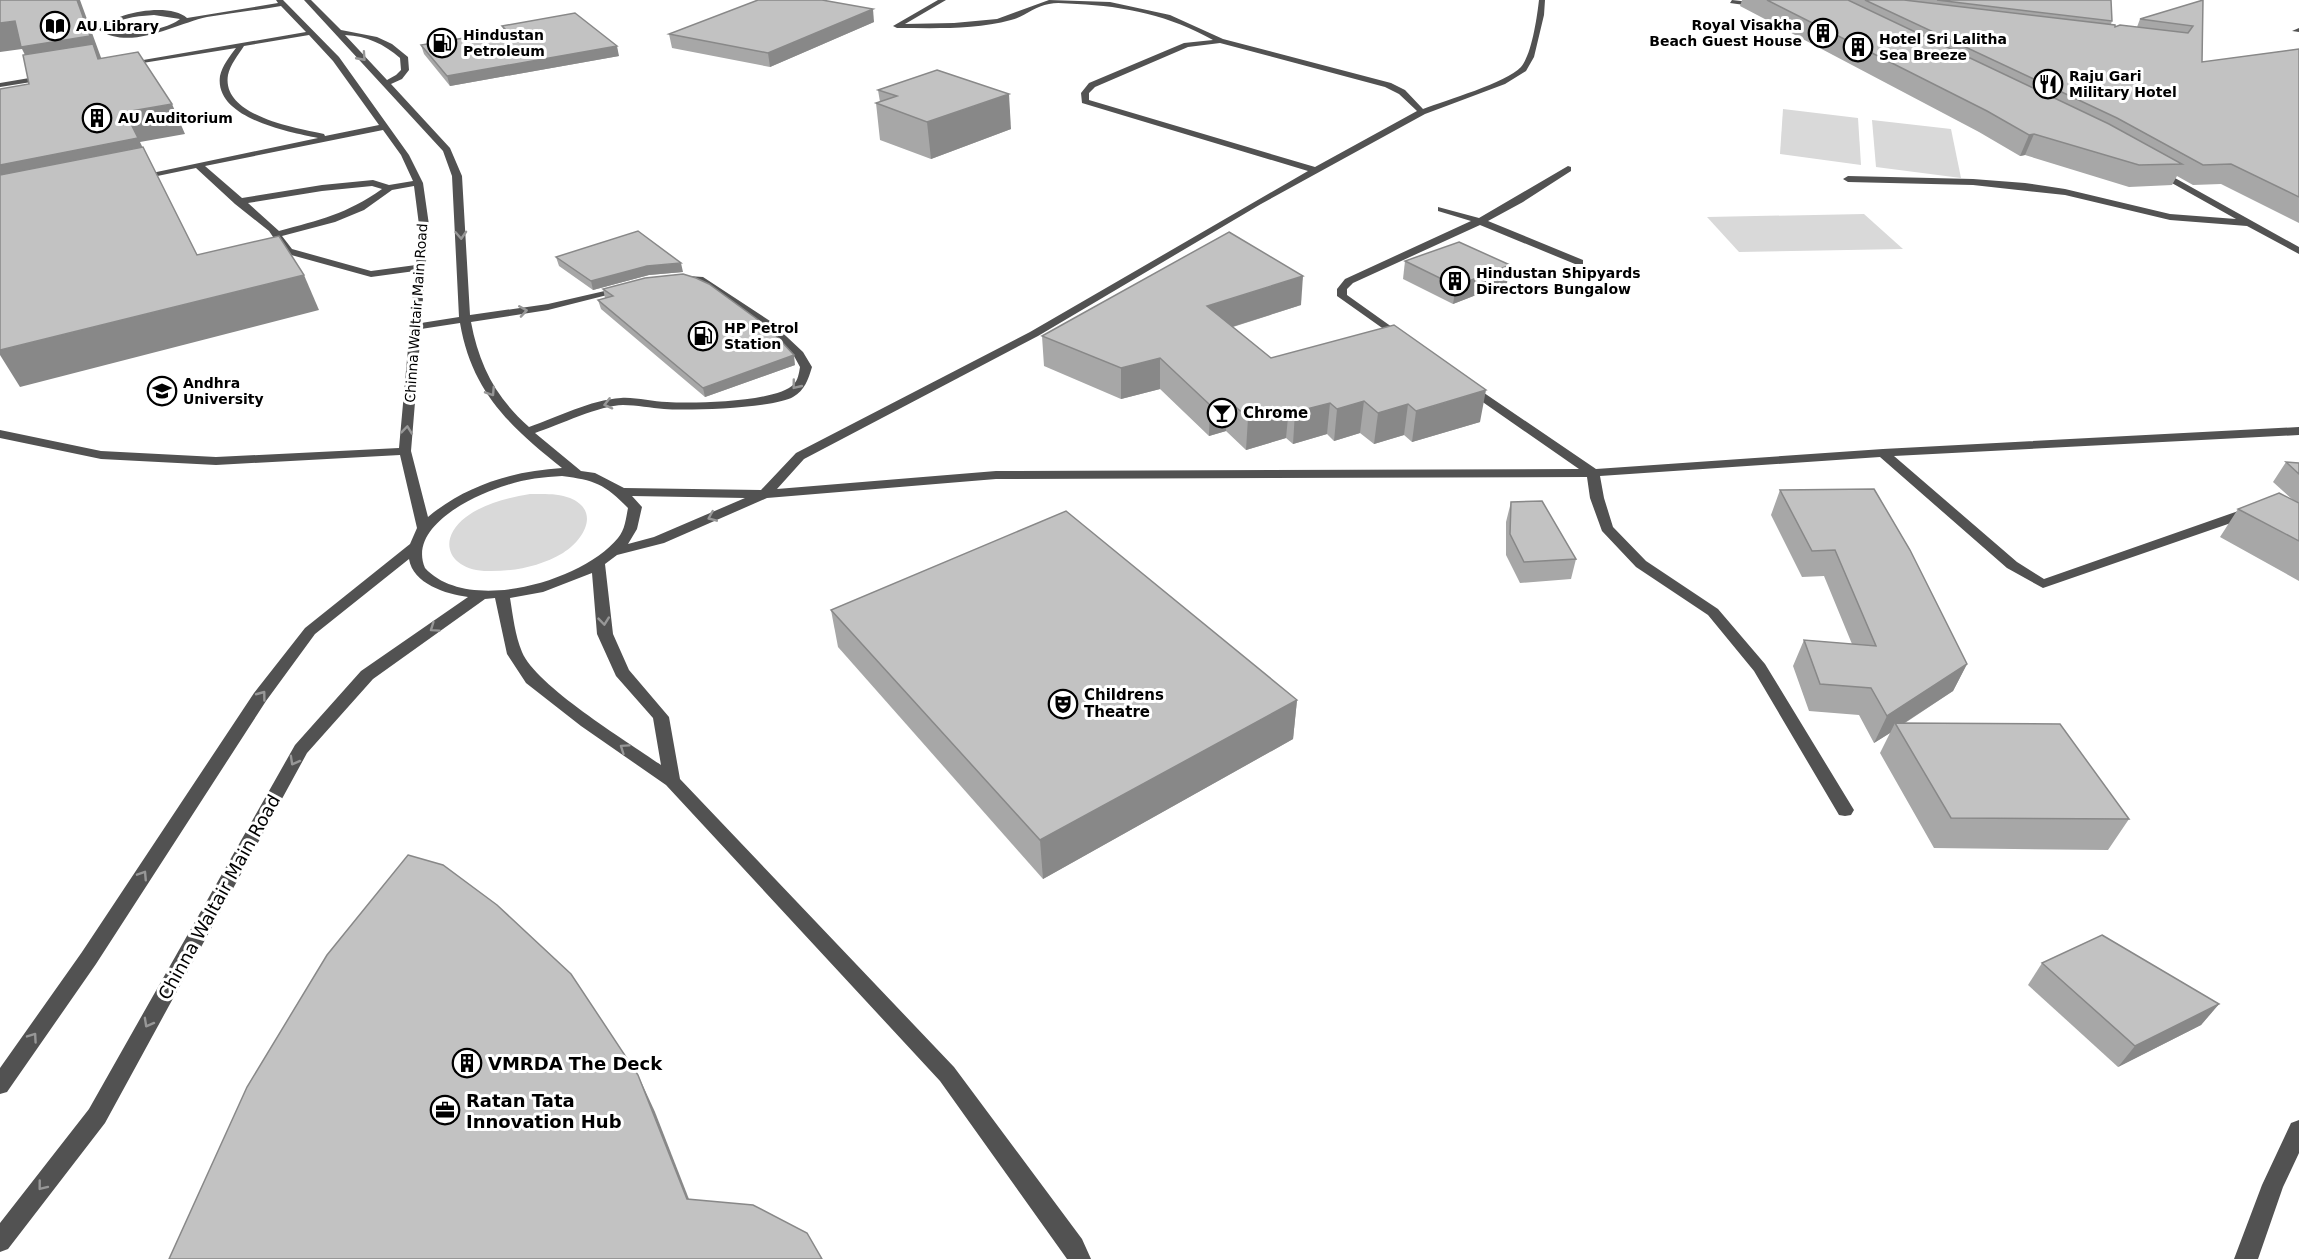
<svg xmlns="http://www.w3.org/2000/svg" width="2299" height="1259" font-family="'DejaVu Sans',sans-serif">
<rect width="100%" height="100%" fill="#fff"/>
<g fill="#d9d9d9">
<path d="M 1783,109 L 1858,118 L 1861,165 L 1780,154 Z"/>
<path d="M 1872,120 L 1951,129 L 1961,178 L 1876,167 Z"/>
<path d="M 1864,214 L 1903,249 L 1739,252 L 1707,217 Z"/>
<path d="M 530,494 C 543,494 558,493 570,498 C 601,511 584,540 563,553 C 539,567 512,572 484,571 C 449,569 436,540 466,517 C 485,503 507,498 530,494 Z"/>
</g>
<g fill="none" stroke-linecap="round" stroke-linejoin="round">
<g fill="#525252" fill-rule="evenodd">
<path d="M 276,0 L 283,0 L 339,57 L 409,155 L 423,183 L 429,225 L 421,323 L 459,317 L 452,176 L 443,151 L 304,0 L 311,0 L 341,30 L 377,37 L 392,44 L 408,57 L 409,70 L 402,79 L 391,84 L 450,148 L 462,176 L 470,315 L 548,304 L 622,287 L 627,290 L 548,310 L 471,322 C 479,365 496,398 529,427 C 558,417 590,400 621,398 C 636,397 652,402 667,402 C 693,404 778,402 794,384 C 798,380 799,373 800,367 L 794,356 L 762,325 L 696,282 L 673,279 L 673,275 L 703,277 L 770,321 L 803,352 L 812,367 C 808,380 805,390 793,397 C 774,408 688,411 664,409 C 651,408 637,405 623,405 C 600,405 559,425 535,433 L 581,471 L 595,473 L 624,488 L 761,490 L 796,453 L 1030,332 L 1308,171 L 1082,103 L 1081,93 L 1089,83 L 1184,43 L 1213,40 C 1171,16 1124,6 1077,4 C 1068,4 1058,2 1049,4 C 1035,6 1024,17 1011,20 C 974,30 935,28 897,28 L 893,26 L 938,0 L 946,0 L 905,24 L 954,23 L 997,19 L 1049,0 L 1110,2 L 1170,15 L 1223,39 L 1391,83 L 1405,90 L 1423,109 C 1446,100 1506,83 1521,67 C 1532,54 1537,17 1539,0 L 1545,0 L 1544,15 L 1534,57 L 1526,71 L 1505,84 L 1425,114 L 1261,204 L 1038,336 L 804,459 L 777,489 L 996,471 L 1579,469 L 1464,389 L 1464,383 L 1468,382 L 1596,469 L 1883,449 L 2299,427 L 2299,435 L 1894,456 L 2017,562 L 2044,579 L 2244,509 L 2254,509 L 2256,512 L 2254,515 L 2043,588 L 2007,568 L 1880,457 L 1600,476 L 1604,498 L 1613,527 L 1646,561 L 1718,609 L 1765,664 L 1854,810 L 1851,815 L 1845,816 L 1839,815 L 1754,671 L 1708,615 L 1636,567 L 1602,531 L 1590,498 L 1587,477 L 996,479 L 767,498 L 664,543 L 617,555 L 605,564 L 613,634 L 629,670 L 669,717 L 680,779 L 954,1067 L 1082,1239 L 1091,1259 L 1067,1259 L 940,1081 L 666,785 L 581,726 L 526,683 L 507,654 L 495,598 L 485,599 L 373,679 L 307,753 L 105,1123 L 8,1249 L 0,1252 L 0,1223 L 89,1109 L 295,745 L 361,671 L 468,597 C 446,594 413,584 409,559 L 315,634 L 266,701 L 96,964 L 7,1092 L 0,1094 L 0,1068 L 82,952 L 254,693 L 305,628 L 410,544 L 417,528 L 400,455 L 216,465 L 101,459 L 0,438 L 0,430 L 101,451 L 216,457 L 399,448 L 415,271 L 371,277 L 284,253 L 269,231 L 235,204 L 196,168 L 138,180 L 133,177 L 318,138 C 288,132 214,118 220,76 C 222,66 230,56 236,48 L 124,66 L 120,64 L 306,32 L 281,6 C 257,10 232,13 207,17 C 175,24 131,51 99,30 C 114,12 170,2 187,18 L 278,3 ZM 154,15 L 180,19 C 165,31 126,36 107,29 C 119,17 139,16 154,15 ZM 309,35 L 333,61 L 379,125 L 325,136 L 324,134 C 296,128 221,116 228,75 C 230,65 238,55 244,46 ZM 345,35 C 367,36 384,44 400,58 L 401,70 L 396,75 L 387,80 ZM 1220,43 L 1385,87 L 1399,94 L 1417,111 L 1315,167 L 1089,100 L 1089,93 L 1095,87 L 1188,47 ZM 383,130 L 401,155 L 413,181 L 389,185 L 373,180 L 322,185 L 242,198 L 205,166 ZM 372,186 L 382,189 C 347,214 319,220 279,231 L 248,203 L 322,191 ZM 414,186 L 419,225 L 416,265 L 371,271 L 292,249 L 282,236 L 335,222 L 364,210 L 392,190 ZM 460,323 C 472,393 511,427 562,468 C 513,471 466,485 428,517 L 411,451 L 421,329 ZM 562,476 C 594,480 605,484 628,508 C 626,518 625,530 618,538 C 583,581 468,615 425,568 C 407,526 476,494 507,485 C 525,479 543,477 562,476 ZM 632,496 L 745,498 L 654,537 L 628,544 L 637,529 L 642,507 ZM 592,573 L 597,634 L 616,676 L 653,718 L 661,765 C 628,742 536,686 522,652 C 515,635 513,616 510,598 L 543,592 Z"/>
<path d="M 1732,0 L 1759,3 L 1762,5 L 1759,7 L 1730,3 Z"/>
<path d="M 2299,28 L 2299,32 L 2292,31 Z"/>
<path d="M 47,75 L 50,75 L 50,79 L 0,87 L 0,83 Z"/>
<path d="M 1568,166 L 1571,167 L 1571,171 L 1523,202 L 1488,221 L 1583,260 L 1583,264 L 1575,264 L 1480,225 L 1353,283 L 1347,289 L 1347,295 L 1406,337 L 1406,341 L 1402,342 L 1337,296 L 1337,289 L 1345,279 L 1471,221 L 1438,211 L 1438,207 L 1479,218 Z"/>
<path d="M 2157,168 L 2299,247 L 2299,254 L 2247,226 L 2170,220 L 2065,195 L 1973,185 L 1848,182 L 1843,179 L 1848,176 L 1973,179 L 2025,183 L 2065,189 L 2170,214 L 2236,219 L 2154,173 L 2154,169 Z"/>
<path d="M 2299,1120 L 2299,1153 L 2283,1187 L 2258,1259 L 2234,1259 L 2262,1185 L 2291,1123 Z"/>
</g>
</g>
<g fill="#a7a7a7">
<path d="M 1742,0 L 2111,0 L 2112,21 L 2111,24 L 2115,27 L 2137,27 L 2140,19 L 2203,0 L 2202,62 L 2299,49 L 2299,223 L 2221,184 L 2193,185 L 2177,176 L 2172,185 L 2129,187 L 2025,155 L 2020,156 L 1979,132 L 1740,6 Z"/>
<path d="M 874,22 L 770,67 L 672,48 L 669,34 Z"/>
<path d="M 502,26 L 619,56 L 450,86 L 424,54 L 421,45 L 504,31 Z"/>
<path d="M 878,90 L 1011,129 L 931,159 L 880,140 L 876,103 L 880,102 Z"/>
<path d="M 556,257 L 683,272 L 649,275 L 593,290 L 559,266 Z"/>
<path d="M 1405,261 L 1507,283 L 1453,304 L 1403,279 Z"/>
<path d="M 603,289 L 795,365 L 705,397 L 601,309 L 598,300 L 605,298 Z"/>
<path d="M 1301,305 L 1233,327 L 1271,358 L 1480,422 L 1412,442 L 1404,435 L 1374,444 L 1360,433 L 1334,441 L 1327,434 L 1293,444 L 1286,438 L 1246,450 L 1226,431 L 1209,436 L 1160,389 L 1121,399 L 1044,366 L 1042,336 Z"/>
<path d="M 2286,462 L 2299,463 L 2299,581 L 2220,537 L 2238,509 L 2294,501 L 2273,482 Z"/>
<path d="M 1780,490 L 1967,664 L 1953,691 L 1905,723 L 2129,819 L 2108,850 L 1934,848 L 1880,753 L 1890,733 L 1874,743 L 1859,715 L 1809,711 L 1793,666 L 1804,640 L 1852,644 L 1824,576 L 1802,577 L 1771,515 Z"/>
<path d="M 1511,502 L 1576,559 L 1571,579 L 1520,583 L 1506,555 L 1506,522 Z"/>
<path d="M 831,610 L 1297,700 L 1293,739 L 1043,879 L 838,647 Z"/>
<path d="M 2042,963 L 2219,1004 L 2201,1025 L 2118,1067 L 2028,985 Z"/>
</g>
<g fill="#888">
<path d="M 77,0 L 80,0 L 103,63 L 35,75 L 22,49 L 0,52 L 0,23 L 15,21 Z"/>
<path d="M 873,9 L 874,22 L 770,67 L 768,53 Z"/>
<path d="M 617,46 L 619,56 L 450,86 L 447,76 Z"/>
<path d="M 1009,94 L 1011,129 L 931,159 L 927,122 Z"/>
<path d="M 172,104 L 185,134 L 140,142 L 153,169 L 0,201 L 0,165 L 125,112 Z"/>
<path d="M 2034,134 L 2025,155 L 2020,156 L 2029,135 Z"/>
<path d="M 681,263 L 683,272 L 649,275 L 593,290 L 591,281 L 647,266 Z"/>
<path d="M 1510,265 L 1507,283 L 1453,304 L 1456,286 Z"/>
<path d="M 304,275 L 319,310 L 20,387 L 0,355 L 0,350 Z"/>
<path d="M 1303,276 L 1301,305 L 1206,335 L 1207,306 Z"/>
<path d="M 794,355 L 795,365 L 705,397 L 703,388 Z"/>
<path d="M 1160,358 L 1160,389 L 1121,399 L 1121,368 Z"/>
<path d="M 1486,390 L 1480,422 L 1412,442 L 1416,411 Z"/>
<path d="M 1228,400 L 1226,431 L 1209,436 L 1210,405 Z"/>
<path d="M 1364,401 L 1360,433 L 1334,441 L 1337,409 Z"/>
<path d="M 1330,403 L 1327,434 L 1293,444 L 1295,412 Z"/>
<path d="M 1408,404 L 1404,435 L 1374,444 L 1378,413 Z"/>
<path d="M 1289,407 L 1286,438 L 1246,450 L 1248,418 Z"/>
<path d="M 1967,664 L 1953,691 L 1898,727 L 1895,723 L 1890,733 L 1874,743 L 1887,716 Z"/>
<path d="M 1297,700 L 1293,739 L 1043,879 L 1040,840 Z"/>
<path d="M 2219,1004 L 2201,1025 L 2118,1067 L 2135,1046 Z"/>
<path d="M 638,1075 L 655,1112 L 703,1235 L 687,1199 Z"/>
</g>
<g fill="#c2c2c2" stroke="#888" stroke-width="1.5">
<path d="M 0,0 L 77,0 L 90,36 L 21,47 L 15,21 L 0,23 Z"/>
<path d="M 758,0 L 822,0 L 873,9 L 768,53 L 669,34 Z"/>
<path d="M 1767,0 L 1848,0 L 2109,124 L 2182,164 L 2139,165 L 2034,134 L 2029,135 L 1987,111 Z"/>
<path d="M 1865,0 L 1904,0 L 2115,25 L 2115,27 L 2120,25 L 2188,33 L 2193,26 L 2140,19 L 2203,0 L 2202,62 L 2299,49 L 2299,197 L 2231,164 L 2203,165 L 2117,118 Z"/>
<path d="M 1937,0 L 2111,0 L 2112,21 Z"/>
<path d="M 575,13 L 617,46 L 447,76 L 421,45 L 507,31 L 502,26 Z"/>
<path d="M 93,44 L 98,59 L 138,52 L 172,104 L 125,112 L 138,138 L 0,165 L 0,89 L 29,84 L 23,55 Z"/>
<path d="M 937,70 L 1009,94 L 927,122 L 876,103 L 897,96 L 878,90 Z"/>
<path d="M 143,147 L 197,255 L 279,236 L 304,275 L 0,350 L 0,175 Z"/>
<path d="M 638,231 L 681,263 L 647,266 L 591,281 L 556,257 Z"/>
<path d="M 1229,232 L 1303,276 L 1207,306 L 1271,358 L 1394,325 L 1486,390 L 1416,411 L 1408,404 L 1378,413 L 1364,401 L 1337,409 L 1330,403 L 1295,412 L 1289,407 L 1248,418 L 1228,400 L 1210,405 L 1160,358 L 1121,368 L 1042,336 Z"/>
<path d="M 1459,242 L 1510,265 L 1456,286 L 1405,261 Z"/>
<path d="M 683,274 L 696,278 L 709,284 L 768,327 L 794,355 L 703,388 L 598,300 L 613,296 L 603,289 L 645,278 Z"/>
<path d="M 2286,462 L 2299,463 L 2299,474 Z"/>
<path d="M 1874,489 L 1910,550 L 1967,664 L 1887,716 L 1871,688 L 1820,684 L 1804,640 L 1876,646 L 1835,550 L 1812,551 L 1780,490 Z"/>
<path d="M 2279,493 L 2299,503 L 2299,541 L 2238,509 Z"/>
<path d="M 1542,501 L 1576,559 L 1524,562 L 1510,534 L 1511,502 Z"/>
<path d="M 1066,511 L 1297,700 L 1040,840 L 831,610 Z"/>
<path d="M 1895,723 L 2060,724 L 2129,819 L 1951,818 Z"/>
<path d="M 408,855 L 443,865 L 497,905 L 571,974 L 638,1075 L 687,1199 L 753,1205 L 807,1233 L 822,1259 L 169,1259 L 247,1087 L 327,955 Z"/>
<path d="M 2102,935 L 2219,1004 L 2135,1046 L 2042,963 Z"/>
</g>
<defs><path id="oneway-chevron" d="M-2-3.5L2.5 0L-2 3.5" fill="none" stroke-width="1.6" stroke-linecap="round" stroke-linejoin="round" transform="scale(1.5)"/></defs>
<g stroke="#979797">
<use href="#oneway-chevron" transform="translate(362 57) rotate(48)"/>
<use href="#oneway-chevron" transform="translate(461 235) rotate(87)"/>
<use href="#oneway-chevron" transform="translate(523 311) rotate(-9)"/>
<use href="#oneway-chevron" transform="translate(796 385) rotate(129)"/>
<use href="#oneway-chevron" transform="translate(491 392) rotate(57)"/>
<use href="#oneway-chevron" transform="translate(608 404) rotate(166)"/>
<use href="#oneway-chevron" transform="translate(407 430) rotate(-84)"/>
<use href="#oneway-chevron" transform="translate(712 517) rotate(157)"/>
<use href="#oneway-chevron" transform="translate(604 621) rotate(84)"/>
<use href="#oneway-chevron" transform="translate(434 628) rotate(145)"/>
<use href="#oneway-chevron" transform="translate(262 695) rotate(-53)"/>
<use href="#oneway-chevron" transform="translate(624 748) rotate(-145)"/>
<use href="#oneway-chevron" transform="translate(294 761) rotate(119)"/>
<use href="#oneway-chevron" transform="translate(143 875) rotate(-57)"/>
<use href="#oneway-chevron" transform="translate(148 1023) rotate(119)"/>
<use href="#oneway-chevron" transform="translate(33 1037) rotate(-55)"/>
<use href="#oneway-chevron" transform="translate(42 1186) rotate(128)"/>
</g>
<defs>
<g id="library-ring" transform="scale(1.5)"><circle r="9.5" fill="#fff" stroke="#000" stroke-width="1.5"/><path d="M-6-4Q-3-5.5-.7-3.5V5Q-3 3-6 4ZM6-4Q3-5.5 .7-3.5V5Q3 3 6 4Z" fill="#000"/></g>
<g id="building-ring" transform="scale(1.5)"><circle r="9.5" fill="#fff" stroke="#000" stroke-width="1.5"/><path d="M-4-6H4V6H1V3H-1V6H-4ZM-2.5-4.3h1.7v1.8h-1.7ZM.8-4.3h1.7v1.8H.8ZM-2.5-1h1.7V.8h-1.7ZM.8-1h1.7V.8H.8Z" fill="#000"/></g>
<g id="fuel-ring" transform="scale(1.5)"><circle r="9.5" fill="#fff" stroke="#000" stroke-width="1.5"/><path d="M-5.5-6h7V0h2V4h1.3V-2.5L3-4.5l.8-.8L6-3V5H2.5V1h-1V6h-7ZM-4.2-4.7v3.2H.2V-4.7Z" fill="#000"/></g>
<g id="restaurant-ring" transform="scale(1.5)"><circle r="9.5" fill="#fff" stroke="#000" stroke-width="1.5"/><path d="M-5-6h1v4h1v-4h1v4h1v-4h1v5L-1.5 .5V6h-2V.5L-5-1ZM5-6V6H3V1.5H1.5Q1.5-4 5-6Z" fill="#000"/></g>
<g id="university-ring" transform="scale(1.5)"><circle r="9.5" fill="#fff" stroke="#000" stroke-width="1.5"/><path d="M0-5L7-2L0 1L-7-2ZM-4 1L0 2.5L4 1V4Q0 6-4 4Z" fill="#000"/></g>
<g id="bar-ring" transform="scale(1.5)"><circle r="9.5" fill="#fff" stroke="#000" stroke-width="1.5"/><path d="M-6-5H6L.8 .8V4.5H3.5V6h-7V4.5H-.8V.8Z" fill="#000"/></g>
<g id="theatre-ring" transform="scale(1.5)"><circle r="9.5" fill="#fff" stroke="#000" stroke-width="1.5"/><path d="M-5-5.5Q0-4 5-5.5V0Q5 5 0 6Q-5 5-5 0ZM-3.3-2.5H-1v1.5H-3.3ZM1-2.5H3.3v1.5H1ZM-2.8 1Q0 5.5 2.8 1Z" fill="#000"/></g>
<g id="office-ring" transform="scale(1.5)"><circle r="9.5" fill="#fff" stroke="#000" stroke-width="1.5"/><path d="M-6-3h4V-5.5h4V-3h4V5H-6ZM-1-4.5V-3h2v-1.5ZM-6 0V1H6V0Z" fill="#000"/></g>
</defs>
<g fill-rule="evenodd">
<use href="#library-ring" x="55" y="26"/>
<use href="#building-ring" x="1823" y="33"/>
<use href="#fuel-ring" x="442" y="43"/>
<use href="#building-ring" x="1858" y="47"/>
<use href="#restaurant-ring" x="2048" y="84"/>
<use href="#building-ring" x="97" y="118"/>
<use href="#building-ring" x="1455" y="281"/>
<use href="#fuel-ring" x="703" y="336"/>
<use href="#university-ring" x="162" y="391"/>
<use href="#bar-ring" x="1222" y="413"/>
<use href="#theatre-ring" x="1063" y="704"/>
<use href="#building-ring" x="467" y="1063"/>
<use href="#office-ring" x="445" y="1110"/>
</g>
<g text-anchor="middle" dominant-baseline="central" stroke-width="6" stroke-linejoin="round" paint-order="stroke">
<g font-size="14" font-weight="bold" fill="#000" stroke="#fff" text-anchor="start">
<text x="1802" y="25" text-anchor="end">Royal Visakha<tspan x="1802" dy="16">Beach Guest House</tspan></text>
<text x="76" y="26">AU Library</text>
<text x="463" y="35">Hindustan<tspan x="463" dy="16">Petroleum</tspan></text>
<text x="1879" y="39">Hotel Sri Lalitha<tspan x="1879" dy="16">Sea Breeze</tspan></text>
<text x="2069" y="76">Raju Gari<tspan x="2069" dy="16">Military Hotel</tspan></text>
<text x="118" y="118">AU Auditorium</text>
<text x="1476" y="273">Hindustan Shipyards<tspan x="1476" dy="16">Directors Bungalow</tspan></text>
<text x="724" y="328">HP Petrol<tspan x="724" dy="16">Station</tspan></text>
<text x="183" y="383">Andhra<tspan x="183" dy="16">University</tspan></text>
</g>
<g font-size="14" fill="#000" stroke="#fff">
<text transform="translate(416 313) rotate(-86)">Chinna Waltair Main Road</text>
</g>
<g font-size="15" font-weight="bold" fill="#000" stroke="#fff" text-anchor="start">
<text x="1243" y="413">Chrome</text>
<text x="1084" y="695">Childrens<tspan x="1084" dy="17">Theatre</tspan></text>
</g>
<g font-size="18" fill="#000" stroke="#fff">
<text transform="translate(219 897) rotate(-61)">Chinna Waltair Main Road</text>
</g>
<g font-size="18" font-weight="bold" fill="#000" stroke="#fff" text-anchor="start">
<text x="488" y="1063">VMRDA The Deck</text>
<text x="466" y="1100">Ratan Tata<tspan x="466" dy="21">Innovation Hub</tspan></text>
</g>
</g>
</svg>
